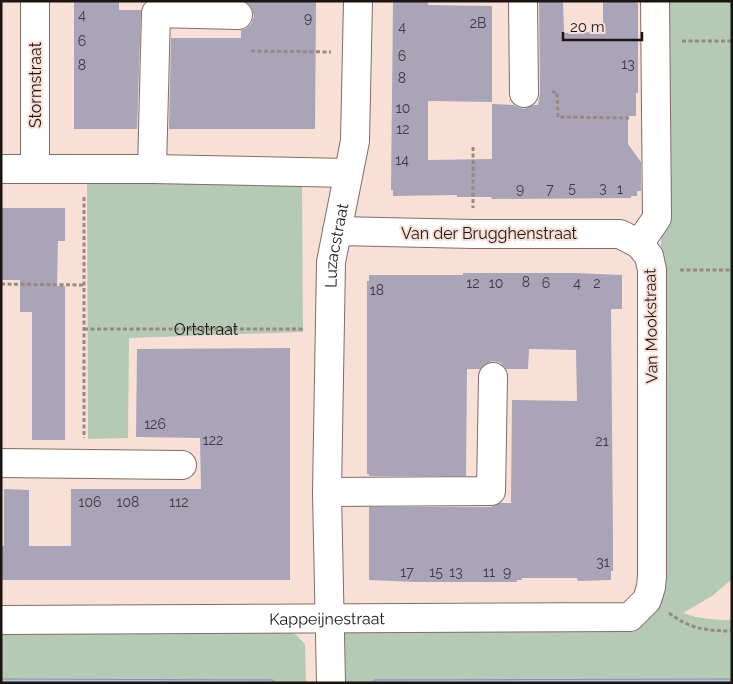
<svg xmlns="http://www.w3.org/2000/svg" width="733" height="684" font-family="Raleway,sans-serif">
<rect width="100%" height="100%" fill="#f8e0d7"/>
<g fill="#b5cab5">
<path d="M 661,1 L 731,1 L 732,579 L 712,596 L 683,613 C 699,619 715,620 732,620 L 732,679 L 374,680 L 374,683 L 343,683 L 342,625 L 616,625 L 661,582 Z"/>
<path d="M 298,174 L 302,187 L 303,332 L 129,338 L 128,438 L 88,439 L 87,175 Z"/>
<path d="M 1,626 L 292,631 L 305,644 L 306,683 L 273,683 L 273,680 L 1,679 Z"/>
</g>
<g fill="#adc7e7" stroke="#8291a7">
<path d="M 1,679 L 273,680 L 273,683 L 1,683 Z"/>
<path d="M 732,679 L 732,683 L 374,683 L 374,680 Z"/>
</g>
<g fill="#aaa4b8">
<path d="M 74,1 L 119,1 L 119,10 L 141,10 L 137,129 L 74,129 Z"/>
<path d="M 245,1 L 316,1 L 315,129 L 169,129 L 171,38 L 241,38 L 241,30 L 246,28 L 251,24 L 254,16 L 251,7 Z"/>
<path d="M 393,1 L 428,1 L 428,5 L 492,6 L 492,102 L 428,101 L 428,160 L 492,159 L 492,104 L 514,105 L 517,107 L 524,109 L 533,105 L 538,105 L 540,93 L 539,1 L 563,1 L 564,33 L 603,32 L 603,1 L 636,1 L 636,3 L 638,3 L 638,93 L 636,93 L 636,116 L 628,116 L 628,144 L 641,162 L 641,191 L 637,191 L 637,196 L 631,196 L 631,198 L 492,199 L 491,197 L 457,197 L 457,195 L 393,196 L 393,190 L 391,190 Z"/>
<path d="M 1,208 L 65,208 L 65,241 L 58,241 L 57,286 L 65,286 L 65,440 L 32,440 L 32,312 L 20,312 L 20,280 L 1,280 Z"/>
<path d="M 463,273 L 574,273 L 622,275 L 622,309 L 611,309 L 613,539 L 613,571 L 611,571 L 611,580 L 578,581 L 577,578 L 522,578 L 522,580 L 517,580 L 517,582 L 416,582 L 369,580 L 369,507 L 491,507 L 500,503 L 511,503 L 512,400 L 577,401 L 576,350 L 529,349 L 528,369 L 506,369 L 501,363 L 493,361 L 485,364 L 480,369 L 467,369 L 466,476 L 369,476 L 369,474 L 367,474 L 367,281 L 369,281 L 369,275 L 463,275 Z"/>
<path d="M 290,348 L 290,580 L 1,580 L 1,546 L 4,546 L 4,489 L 29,490 L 29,546 L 71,546 L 71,489 L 201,489 L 200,438 L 136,437 L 137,349 Z"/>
</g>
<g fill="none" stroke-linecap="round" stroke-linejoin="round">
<g stroke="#816d65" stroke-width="30">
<g id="minor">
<path d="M 523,1 L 524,93"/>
<path d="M 1,169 L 152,169 L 348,173"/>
<path d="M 35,169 L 35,1"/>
<path d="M 152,169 L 156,13 L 238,15"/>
<path d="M 639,244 L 657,218 L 655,1"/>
<path d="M 1,463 L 182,465"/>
<path d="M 327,492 L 491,491 L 493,377"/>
<path id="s2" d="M 1,620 L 630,617 L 647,600 L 651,587 L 652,576 L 652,270 L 649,256 L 639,244 L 620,234 L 473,234 L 337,231"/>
<path id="s3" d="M 331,683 L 327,492 L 331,262 L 355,141 L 358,1"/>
</g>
</g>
<g stroke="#998882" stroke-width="3" stroke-dasharray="4 2.5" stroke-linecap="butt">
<path d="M 682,41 L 732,41"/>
<path d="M 251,51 L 331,52"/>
<path d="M 552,92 L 557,92 L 558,117 L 629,118"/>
<path d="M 473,147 L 473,208"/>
<path d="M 84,197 L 84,438"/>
<path d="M 680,270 L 732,270"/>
<path d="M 1,284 L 84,285"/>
<path id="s1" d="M 84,329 L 303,329"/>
<path d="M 669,613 C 690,629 707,631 732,631"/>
</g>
<use href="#minor" stroke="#fff" stroke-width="28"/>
</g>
<g text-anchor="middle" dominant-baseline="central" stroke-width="4" stroke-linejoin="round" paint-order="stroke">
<g font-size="14" fill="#40383b">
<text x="82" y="15">4</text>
<text x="308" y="18">9</text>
<text x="478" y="23">2B</text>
<text x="402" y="27">4</text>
<text x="82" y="41">6</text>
<text x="402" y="56">6</text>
<text x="628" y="64">13</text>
<text x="82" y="65">8</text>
<text x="402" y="78">8</text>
<text x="403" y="108">10</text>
<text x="403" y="129">12</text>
<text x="402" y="160">14</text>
<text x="572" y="188">5</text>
<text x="603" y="188">3</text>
<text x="520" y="189">9</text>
<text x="550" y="189">7</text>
<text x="620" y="189">1</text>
<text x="526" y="282">8</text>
<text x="473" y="283">12</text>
<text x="496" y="283">10</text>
<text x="546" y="283">6</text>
<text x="577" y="283">4</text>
<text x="597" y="283">2</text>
<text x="377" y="290">18</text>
<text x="155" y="424">126</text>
<text x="213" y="440">122</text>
<text x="602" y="441">21</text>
<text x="90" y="502">106</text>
<text x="128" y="502">108</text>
<text x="179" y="502">112</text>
<text x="603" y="562">31</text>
<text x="407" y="572">17</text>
<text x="436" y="572">15</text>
<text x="456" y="572">13</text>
<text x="489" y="572">11</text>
<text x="507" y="572">9</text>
</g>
<g font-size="16" fill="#1c1411" stroke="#f8e0d7">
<text transform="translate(35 85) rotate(-90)">Stormstraat</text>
<text x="489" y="233">Van der Brugghenstraat</text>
<text stroke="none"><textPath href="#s3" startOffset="438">Luzacstraat</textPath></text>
<text transform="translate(651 326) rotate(-91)">Van Mookstraat</text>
<text stroke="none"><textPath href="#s1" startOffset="122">Ortstraat</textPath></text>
<text stroke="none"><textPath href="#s2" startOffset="326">Kappeijnestraat</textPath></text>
</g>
</g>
<rect width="733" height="684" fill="none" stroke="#1c1411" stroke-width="5"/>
<path d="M563 32v8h79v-8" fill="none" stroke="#1c1411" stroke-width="2.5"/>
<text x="570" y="32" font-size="15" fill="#1c1411" stroke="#f8e0d7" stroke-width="4" paint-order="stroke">20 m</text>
</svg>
